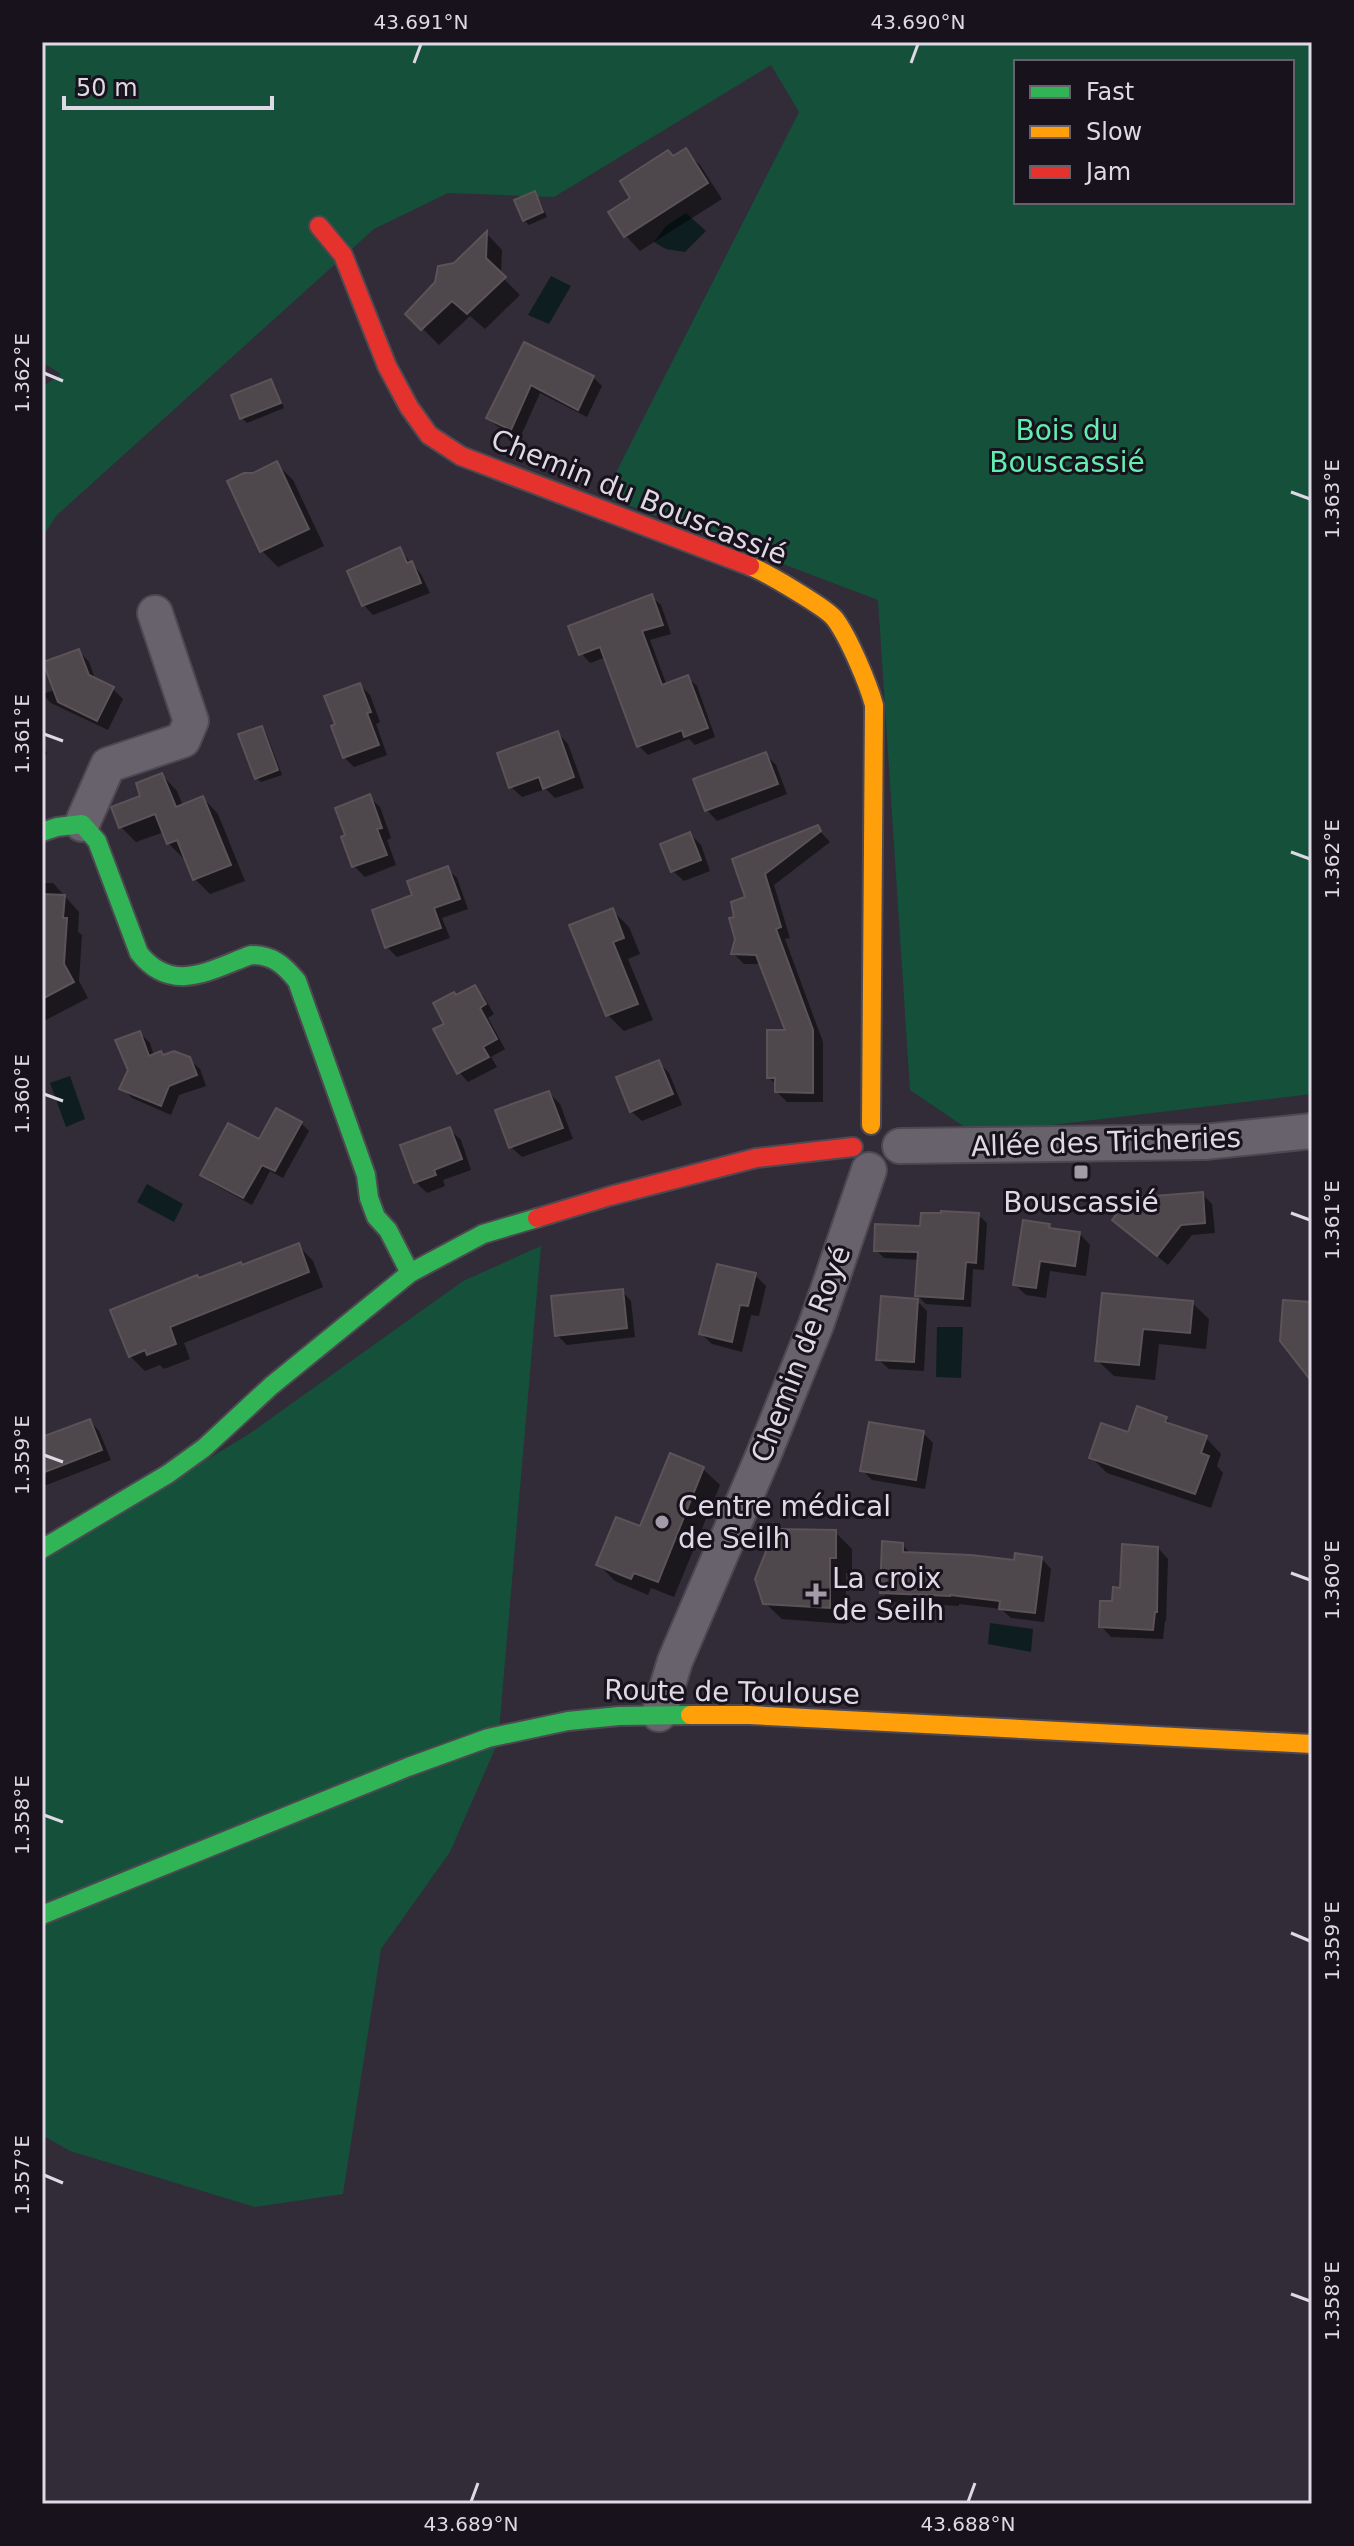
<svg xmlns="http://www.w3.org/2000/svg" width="1354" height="2546" font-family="'DejaVu Sans',sans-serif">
<rect width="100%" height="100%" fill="#312c37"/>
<g fill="#14503a" fill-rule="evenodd">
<path d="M 42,42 L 1312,42 L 1312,1094 L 975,1134 L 910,1090 L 878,600 L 604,496 L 799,112 L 771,65 L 554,197 L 448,193 L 374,229 L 56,516 L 42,538 L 42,387 L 61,374 L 42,362 ZM 1016,62 L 1292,62 L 1292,202 L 1016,202 Z"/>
<path d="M 541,1246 L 498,1742 L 450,1852 L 381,1949 L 343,2194 L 255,2207 L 70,2151 L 42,2135 L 42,1560 L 249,1434 L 463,1281 Z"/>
</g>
<g fill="#0e1e20">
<path d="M 686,213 L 706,231 L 685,252 L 666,249 L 654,242 L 666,226 Z"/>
<path d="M 551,276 L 571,286 L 549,324 L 528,315 Z"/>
<path d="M 70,1076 L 85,1119 L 66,1127 L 50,1083 Z"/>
<path d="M 147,1184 L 183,1204 L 174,1222 L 137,1202 Z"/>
<path d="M 937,1327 L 963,1327 L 961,1378 L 936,1377 Z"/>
<path d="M 990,1623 L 1033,1629 L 1031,1652 L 988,1644 Z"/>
</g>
<g fill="#0007">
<path d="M 685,151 L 700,165 L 722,199 L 640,251 L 626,236 L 611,212 L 632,199 L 674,158 Z"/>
<path d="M 534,194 L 539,199 L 547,217 L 529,225 L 524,220 Z"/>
<path d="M 487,234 L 502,250 L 501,276 L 520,295 L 485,329 L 470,316 L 439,345 L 408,314 Z"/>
<path d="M 525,345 L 593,377 L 602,386 L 587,417 L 540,393 L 520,438 L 497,426 L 488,418 Z"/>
<path d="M 270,381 L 275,386 L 284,408 L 247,423 L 242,418 Z"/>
<path d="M 277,464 L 293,480 L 324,546 L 278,567 L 262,551 Z"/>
<path d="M 400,550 L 421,574 L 430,593 L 373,615 L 363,604 Z"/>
<path d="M 651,596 L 661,605 L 671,634 L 650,640 L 667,686 L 687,677 L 697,686 L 715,737 L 695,745 L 689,739 L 648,755 L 639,746 L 606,657 L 590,663 L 581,653 Z"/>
<path d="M 79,651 L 89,662 L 96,681 L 113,689 L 123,699 L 108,730 L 51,703 L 42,694 L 55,690 Z"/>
<path d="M 360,685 L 370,695 L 380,722 L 376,724 L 387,755 L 354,767 L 344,757 Z"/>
<path d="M 262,728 L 266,733 L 282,775 L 261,782 L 256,778 Z"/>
<path d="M 558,733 L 568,744 L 584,788 L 555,798 L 546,789 L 522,797 L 511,787 Z"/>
<path d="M 42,742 L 47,754 L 42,756 Z"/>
<path d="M 766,755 L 776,765 L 787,794 L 717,821 L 707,810 Z"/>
<path d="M 162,775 L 177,791 L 183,806 L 203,798 L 218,814 L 245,881 L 210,894 L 194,878 L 186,858 L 184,859 L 168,843 L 164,832 L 136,842 L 121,827 Z"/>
<path d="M 369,797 L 380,807 L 391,838 L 387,840 L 396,865 L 365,877 L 354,866 Z"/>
<path d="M 817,828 L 830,842 L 774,885 L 790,938 L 785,939 L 823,1042 L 823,1102 L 787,1102 L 777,1092 L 777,1085 L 769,1078 L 788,1032 L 762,964 L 744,964 L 734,954 L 737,939 L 737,918 L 748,899 L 735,860 Z"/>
<path d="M 690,834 L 701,845 L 710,871 L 684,881 L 673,871 Z"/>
<path d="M 447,868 L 457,878 L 468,909 L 442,918 L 450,938 L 397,957 L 387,947 L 374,912 L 415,896 Z"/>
<path d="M 42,883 L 53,883 L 79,912 L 78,932 L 82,935 L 79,981 L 88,998 L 44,1021 L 42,1019 Z"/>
<path d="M 612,910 L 629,927 L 640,954 L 628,959 L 653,1020 L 624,1031 L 608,1015 Z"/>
<path d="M 475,987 L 484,997 L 494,1014 L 488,1018 L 505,1049 L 491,1057 L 497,1067 L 468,1082 L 459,1072 L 447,1025 L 457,997 Z"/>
<path d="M 140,1033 L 150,1043 L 154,1056 L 189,1059 L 200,1069 L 206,1086 L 179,1095 L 171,1115 L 132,1098 L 122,1088 L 130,1070 Z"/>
<path d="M 658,1062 L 669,1073 L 682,1105 L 642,1121 L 631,1111 Z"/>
<path d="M 549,1093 L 560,1104 L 573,1139 L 522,1157 L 511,1147 Z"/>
<path d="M 301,1123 L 309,1131 L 283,1178 L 270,1171 L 252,1205 L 210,1182 L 202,1174 L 260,1142 Z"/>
<path d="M 450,1130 L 461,1140 L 471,1170 L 443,1180 L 445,1186 L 427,1193 L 416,1182 Z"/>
<path d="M 1202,1194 L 1212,1204 L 1215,1233 L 1192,1235 L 1168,1265 L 1125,1230 Z"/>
<path d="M 978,1215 L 987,1223 L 984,1270 L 973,1269 L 971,1307 L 926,1304 L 917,1295 L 920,1260 L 884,1258 L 876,1250 Z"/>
<path d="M 1049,1226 L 1054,1231 L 1080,1234 L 1090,1245 L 1086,1276 L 1050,1271 L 1046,1298 L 1026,1295 L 1015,1285 Z"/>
<path d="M 298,1245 L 313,1261 L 323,1287 L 184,1343 L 190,1359 L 164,1369 L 160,1365 L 145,1371 L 130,1356 L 199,1280 Z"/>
<path d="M 755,1275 L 766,1286 L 759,1316 L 751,1315 L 742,1352 L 712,1344 L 701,1334 Z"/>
<path d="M 622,1291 L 631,1301 L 635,1337 L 567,1345 L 557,1335 Z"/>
<path d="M 1103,1295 L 1192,1303 L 1209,1319 L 1206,1349 L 1159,1344 L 1155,1380 L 1114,1376 L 1097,1360 Z"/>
<path d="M 917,1301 L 927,1311 L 924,1371 L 889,1369 L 878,1359 Z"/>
<path d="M 1166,1419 L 1174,1427 L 1206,1438 L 1221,1454 L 1217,1466 L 1223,1473 L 1211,1508 L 1107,1473 L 1091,1457 L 1129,1434 Z"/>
<path d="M 90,1421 L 99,1431 L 111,1460 L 44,1486 L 42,1440 Z"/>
<path d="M 923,1433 L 933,1443 L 925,1489 L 872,1480 L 862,1470 Z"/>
<path d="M 703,1469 L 720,1485 L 674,1597 L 651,1588 L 648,1595 L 615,1581 L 599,1565 L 641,1529 Z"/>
<path d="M 835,1532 L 852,1549 L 852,1573 L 846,1573 L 846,1624 L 782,1619 L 765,1603 Z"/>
<path d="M 902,1545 L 913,1555 L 1015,1563 L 1041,1558 L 1051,1569 L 1044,1622 L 1011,1618 L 1001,1609 L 959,1604 L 959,1606 L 892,1602 L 882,1592 Z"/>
<path d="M 1158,1548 L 1168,1559 L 1166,1621 L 1165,1621 L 1163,1639 L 1111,1637 L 1101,1626 L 1122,1590 Z"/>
</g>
<g fill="#4e474b" stroke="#5b5357" stroke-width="2">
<path d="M 686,148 L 708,183 L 624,237 L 608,212 L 630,198 L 620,181 L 668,150 L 673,156 Z"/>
<path d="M 535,191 L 543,212 L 523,221 L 514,200 Z"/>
<path d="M 487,231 L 486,258 L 506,277 L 467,314 L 452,301 L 421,330 L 405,314 L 435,282 L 438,266 L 454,263 Z"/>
<path d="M 524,342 L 594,376 L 578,410 L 531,385 L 511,430 L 486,418 Z"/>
<path d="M 271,379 L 281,403 L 240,419 L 231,395 Z"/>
<path d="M 277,461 L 309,529 L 260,552 L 227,481 L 244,473 L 253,473 Z"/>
<path d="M 400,547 L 407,563 L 412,561 L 421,583 L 362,606 L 347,571 Z"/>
<path d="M 652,594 L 663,625 L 642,631 L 662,685 L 688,675 L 708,728 L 684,737 L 682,730 L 637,747 L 600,647 L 579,655 L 568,626 Z"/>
<path d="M 79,649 L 89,675 L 114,687 L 97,721 L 58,702 L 43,662 Z"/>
<path d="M 360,683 L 371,712 L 367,713 L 379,745 L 343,758 L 331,726 L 335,724 L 324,696 Z"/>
<path d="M 262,726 L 278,770 L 255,779 L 238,734 Z"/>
<path d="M 558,731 L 574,777 L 543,789 L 539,777 L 509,788 L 497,753 Z"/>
<path d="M 766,752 L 778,784 L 705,811 L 693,779 Z"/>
<path d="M 162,773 L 176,807 L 203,796 L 231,865 L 193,880 L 177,840 L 167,844 L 155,814 L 119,828 L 111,807 L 140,796 L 136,783 Z"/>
<path d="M 370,794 L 382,828 L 377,829 L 387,855 L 352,867 L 341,837 L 345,835 L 335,808 Z"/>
<path d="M 818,825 L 821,831 L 765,874 L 781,927 L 776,929 L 813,1030 L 813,1093 L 775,1092 L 775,1078 L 767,1078 L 767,1030 L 785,1030 L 756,955 L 731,954 L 735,939 L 729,918 L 734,917 L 731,902 L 745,897 L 732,859 Z"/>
<path d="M 690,832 L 701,860 L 671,872 L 660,844 Z"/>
<path d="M 448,866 L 460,899 L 434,908 L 441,928 L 385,948 L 372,910 L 412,895 L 407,881 Z"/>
<path d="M 42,894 L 65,895 L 63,918 L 67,918 L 64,964 L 74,982 L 42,999 Z"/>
<path d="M 613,908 L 624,938 L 613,942 L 638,1004 L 606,1016 L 569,925 Z"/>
<path d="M 475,985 L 486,1004 L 480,1008 L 497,1039 L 483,1047 L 489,1057 L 457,1074 L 433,1029 L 444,1024 L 433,1003 L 454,992 L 456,995 Z"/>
<path d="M 140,1031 L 149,1056 L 161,1051 L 163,1055 L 174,1051 L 190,1057 L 197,1075 L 169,1086 L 161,1106 L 119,1089 L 128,1070 L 115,1040 Z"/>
<path d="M 659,1060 L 673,1094 L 630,1112 L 616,1077 Z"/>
<path d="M 549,1091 L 563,1128 L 509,1148 L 495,1110 Z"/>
<path d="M 276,1108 L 302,1122 L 275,1171 L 262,1165 L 243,1198 L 200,1175 L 228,1123 L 259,1139 Z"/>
<path d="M 450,1127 L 462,1159 L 434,1170 L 436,1175 L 414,1183 L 400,1145 Z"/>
<path d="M 1203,1192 L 1205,1223 L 1181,1225 L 1157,1256 L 1112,1220 L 1129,1198 Z"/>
<path d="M 941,1211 L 979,1213 L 976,1263 L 966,1262 L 963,1299 L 915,1296 L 918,1252 L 874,1251 L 875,1224 L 920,1226 L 921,1213 L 941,1213 Z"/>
<path d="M 1023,1220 L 1050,1224 L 1049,1228 L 1080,1232 L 1075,1266 L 1040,1261 L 1036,1288 L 1013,1285 Z"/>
<path d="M 299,1243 L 309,1272 L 170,1327 L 176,1344 L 147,1355 L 145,1350 L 129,1357 L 110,1310 L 197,1275 L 199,1278 L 241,1262 L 242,1265 Z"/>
<path d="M 717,1264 L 756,1273 L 748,1306 L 740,1305 L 732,1342 L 699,1334 Z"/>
<path d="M 623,1289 L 627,1328 L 555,1336 L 551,1296 Z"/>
<path d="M 1102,1293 L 1193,1301 L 1190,1333 L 1143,1329 L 1139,1365 L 1095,1361 Z"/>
<path d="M 881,1296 L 918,1299 L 914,1362 L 876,1360 Z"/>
<path d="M 1283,1300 L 1312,1302 L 1312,1382 L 1280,1341 Z"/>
<path d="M 1137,1406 L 1167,1417 L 1165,1422 L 1207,1436 L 1201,1453 L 1209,1456 L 1195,1494 L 1089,1458 L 1101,1423 L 1128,1432 Z"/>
<path d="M 90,1419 L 102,1450 L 42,1473 L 42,1437 Z"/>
<path d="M 869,1422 L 924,1431 L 916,1480 L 860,1471 Z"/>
<path d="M 670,1453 L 704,1467 L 658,1582 L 634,1573 L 631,1579 L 596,1565 L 616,1517 L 640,1526 Z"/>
<path d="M 775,1529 L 836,1530 L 836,1558 L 830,1558 L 830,1608 L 763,1604 L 755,1579 Z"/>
<path d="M 882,1541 L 903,1543 L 903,1552 L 971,1555 L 1014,1560 L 1015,1553 L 1042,1557 L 1035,1613 L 999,1609 L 1000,1601 L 950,1595 L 950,1596 L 880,1593 Z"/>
<path d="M 1122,1544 L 1158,1547 L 1157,1612 L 1155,1612 L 1153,1630 L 1099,1627 L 1100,1601 L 1112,1601 L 1113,1587 L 1120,1588 Z"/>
</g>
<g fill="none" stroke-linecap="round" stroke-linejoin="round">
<g stroke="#4d4852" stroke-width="38">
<g id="street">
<path d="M 82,824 L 108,765 L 183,740 L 191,721 L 155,613"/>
<path d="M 900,1146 L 1204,1142 L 1312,1131"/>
<path d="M 659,1714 L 675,1661 L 763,1456 L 816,1325 L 869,1170"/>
</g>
</g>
<g stroke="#4d4852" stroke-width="22">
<g id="fast">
<path d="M 42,832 L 57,827 L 82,824 L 97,841 L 139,953 C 172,995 210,970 251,955 C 273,955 284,965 297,981 L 366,1175 L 369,1198 L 376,1217 L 388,1230 L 410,1273"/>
<path d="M 42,1549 L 168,1474 L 204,1448 L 271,1386 L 410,1273 L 483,1234 L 537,1218"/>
<path d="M 42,1915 L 408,1767 L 488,1738 L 568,1721 L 619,1716 L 690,1715"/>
</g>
</g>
<g stroke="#4d4852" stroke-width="22">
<g id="slow">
<path d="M 750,566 C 765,572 827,608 835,619 C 849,638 868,683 874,705 L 871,1125"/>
<path d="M 690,1715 L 749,1715 L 1312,1744"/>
</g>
</g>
<g stroke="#4d4852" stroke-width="22">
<g id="jam">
<path d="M 319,226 L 343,255 L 387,366 L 409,407 L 429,435 L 461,456 L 750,566"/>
<path d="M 537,1218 L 610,1196 L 756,1158 L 853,1147"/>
</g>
</g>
<use href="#street" stroke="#67626b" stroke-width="34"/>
<use href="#fast" stroke="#30b455" stroke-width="18"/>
<use href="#slow" stroke="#ff9f0a" stroke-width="18"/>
<use href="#jam" stroke="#e5322d" stroke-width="18"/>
</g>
<path fill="none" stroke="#dfd8e5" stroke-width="3" d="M 414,63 L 421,44M 911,63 L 918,44M 44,373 L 63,381M 1291,492 L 1310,499M 44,734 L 63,741M 1291,852 L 1310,859M 44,1094 L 63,1101M 1291,1213 L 1310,1220M 44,1455 L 63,1462M 1291,1573 L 1310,1580M 44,1815 L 63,1822M 1291,1933 L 1310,1941M 44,2175 L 63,2183M 1291,2294 L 1310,2301M 471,2502 L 478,2483M 968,2502 L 975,2483"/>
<g fill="#a29ca8" stroke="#17121c" stroke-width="3">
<rect x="1073" y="1164" width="16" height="16" rx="4"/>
<circle cx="662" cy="1522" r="8"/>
<path d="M812 1582h8v8h8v8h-8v8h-8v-8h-8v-8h8z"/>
</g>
<g text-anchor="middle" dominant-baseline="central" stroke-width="6" stroke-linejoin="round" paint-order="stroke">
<g font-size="28" fill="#62eeb1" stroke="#17121c">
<text x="1067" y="430">Bois du<tspan x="1067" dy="32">Bouscassié</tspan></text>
</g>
<g font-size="28" fill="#dfd8e5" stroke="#17121c">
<text transform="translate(639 497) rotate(22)">Chemin du Bouscassié</text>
<text transform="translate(1106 1142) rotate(-2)">Allée des Tricheries</text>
<text transform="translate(801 1354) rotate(-69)">Chemin de Royé</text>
<text transform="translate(732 1692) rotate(1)">Route de Toulouse</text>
</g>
<g font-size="28" fill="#dfd8e5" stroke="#17121c" text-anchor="start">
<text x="1081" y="1202" text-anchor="middle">Bouscassié</text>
<text x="678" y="1506">Centre médical<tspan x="678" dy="32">de Seilh</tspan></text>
<text x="832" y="1578">La croix<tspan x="832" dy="32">de Seilh</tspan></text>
</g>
</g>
<rect width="1354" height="2546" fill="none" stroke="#17121c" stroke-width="88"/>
<rect x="1014" y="60" width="280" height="144" fill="#17121c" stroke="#67616c" stroke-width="2"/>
<rect x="1030" y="86" width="40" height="12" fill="#30b455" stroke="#67616c" stroke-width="2"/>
<text x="1086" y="100" font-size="24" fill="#dfd8e5">Fast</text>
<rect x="1030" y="126" width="40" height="12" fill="#ff9f0a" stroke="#67616c" stroke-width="2"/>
<text x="1086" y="140" font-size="24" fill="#dfd8e5">Slow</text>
<rect x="1030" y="166" width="40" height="12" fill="#e5322d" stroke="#67616c" stroke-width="2"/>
<text x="1086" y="180" font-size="24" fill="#dfd8e5">Jam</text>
<path d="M64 96v12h208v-12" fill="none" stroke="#dfd8e5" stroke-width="4"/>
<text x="76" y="96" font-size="24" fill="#dfd8e5" stroke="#17121c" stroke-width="6" paint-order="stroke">50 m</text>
<rect x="44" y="44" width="1266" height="2458" fill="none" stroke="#dfd8e5" stroke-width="3"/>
<g font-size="20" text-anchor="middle" fill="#dfd8e5">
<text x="421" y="29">43.691°N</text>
<text x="918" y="29">43.690°N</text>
<text transform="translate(22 373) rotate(-90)" y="7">1.362°E</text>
<text transform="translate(1332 499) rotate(-90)" y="7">1.363°E</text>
<text transform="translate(22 734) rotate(-90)" y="7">1.361°E</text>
<text transform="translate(1332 859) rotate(-90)" y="7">1.362°E</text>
<text transform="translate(22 1094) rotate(-90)" y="7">1.360°E</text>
<text transform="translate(1332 1220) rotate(-90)" y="7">1.361°E</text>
<text transform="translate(22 1455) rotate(-90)" y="7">1.359°E</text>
<text transform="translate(1332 1580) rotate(-90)" y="7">1.360°E</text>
<text transform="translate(22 1815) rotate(-90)" y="7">1.358°E</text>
<text transform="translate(1332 1941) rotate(-90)" y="7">1.359°E</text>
<text transform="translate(22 2175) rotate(-90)" y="7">1.357°E</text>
<text transform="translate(1332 2301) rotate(-90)" y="7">1.358°E</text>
<text x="471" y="2531">43.689°N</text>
<text x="968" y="2531">43.688°N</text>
</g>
</svg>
